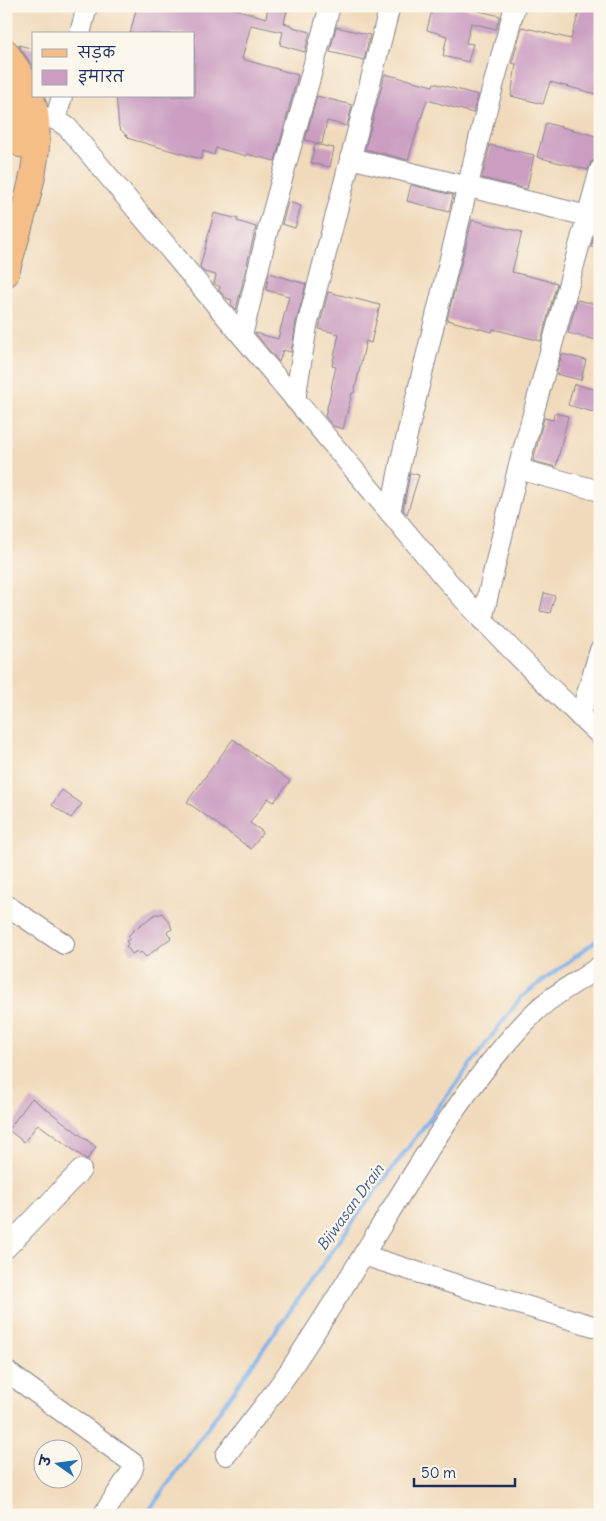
<svg xmlns="http://www.w3.org/2000/svg" width="606" height="1521" font-family="Delius,'Playpen Sans Deva',sans-serif">
<rect width="100%" height="100%" fill="#fbf7ec"/>
<filter id="ink" filterUnits="userSpaceOnUse"><feTurbulence type="fractalNoise" baseFrequency=".02" numOctaves="2"/><feDisplacementMap in="SourceGraphic" scale="10" xChannelSelector="R" yChannelSelector="G"/><feConvolveMatrix kernelMatrix="1 2 1 2 8 2 1 2 1" color-interpolation-filters="sRGB"/></filter>
<filter id="wash" filterUnits="userSpaceOnUse"><feTurbulence type="fractalNoise" baseFrequency=".0096" numOctaves="4" result="noise"/><feDisplacementMap in="SourceGraphic" scale="20" xChannelSelector="R" yChannelSelector="G"/><feGaussianBlur stdDeviation="1.12" result="paint"/><feColorMatrix in="noise" values="0 0 0 0 0 0 0 0 0 0 0 0 0 0 0 0 0 1.4 0 .05"/><feComposite in="paint" operator="in"/></filter>
<g filter="url(#wash)">
<rect width="100%" height="100%" fill="#f1dabb"/>
<g fill="none" stroke-linecap="round" stroke-linejoin="round">
<path stroke="#7eb2ec" stroke-width="4" d="M 146,1515 L 359,1213 L 521,997 L 600,938"/>
</g>
<g id="blocks">
<g fill="#ca9dc1">
<path d="M 137,6 L 225,6 L 266,18 L 268,6 L 288,6 L 284,23 L 293,26 L 293,27 L 310,32 L 305,52 L 280,45 L 283,32 L 251,25 L 242,59 L 298,75 L 275,161 L 247,154 L 247,156 L 216,148 L 214,155 L 203,151 L 201,159 L 130,139 L 119,128 L 116,96 L 194,96 L 194,34 L 130,34 Z"/>
<path d="M 433,6 L 459,6 L 500,16 L 496,29 L 471,23 L 466,43 L 473,44 L 468,62 L 443,56 L 447,36 L 427,30 Z"/>
<path d="M 581,6 L 600,6 L 600,95 L 550,82 L 543,104 L 511,96 L 516,64 L 512,63 L 522,27 L 571,39 Z"/>
<path d="M 336,27 L 370,35 L 364,60 L 330,52 Z"/>
<path d="M 19,45 L 34,49 L 34,68 L 19,46 Z"/>
<path d="M 385,74 L 433,86 L 434,83 L 478,95 L 473,113 L 427,100 L 408,160 L 365,149 Z"/>
<path d="M 317,96 L 352,105 L 347,126 L 327,121 L 322,144 L 305,140 Z"/>
<path d="M 546,123 L 600,137 L 596,159 L 591,162 L 588,170 L 537,157 Z"/>
<path d="M 315,144 L 334,148 L 330,167 L 311,163 Z"/>
<path d="M 490,145 L 534,155 L 527,189 L 482,178 Z"/>
<path d="M 411,185 L 453,195 L 449,212 L 407,201 Z"/>
<path d="M 288,202 L 301,206 L 295,228 L 282,224 Z"/>
<path d="M 214,213 L 238,219 L 237,221 L 256,227 L 236,310 L 231,304 L 232,300 L 226,298 L 219,290 L 220,287 L 214,284 L 216,275 L 204,272 L 200,267 Z"/>
<path d="M 472,220 L 522,232 L 512,272 L 557,283 L 541,341 L 493,329 L 492,332 L 447,320 Z"/>
<path d="M 596,230 L 600,231 L 600,249 L 591,247 Z"/>
<path d="M 269,273 L 306,284 L 296,323 L 291,352 L 283,350 L 279,362 L 255,333 L 278,339 L 289,296 L 266,290 Z"/>
<path d="M 328,292 L 380,305 L 371,343 L 366,341 L 354,393 L 352,393 L 343,429 L 333,426 L 325,416 L 332,388 L 331,388 L 336,367 L 332,366 L 339,334 L 319,329 Z"/>
<path d="M 577,300 L 600,305 L 600,341 L 568,333 Z"/>
<path d="M 562,354 L 586,360 L 581,380 L 556,374 Z"/>
<path d="M 574,384 L 600,391 L 600,414 L 568,405 Z"/>
<path d="M 554,413 L 568,416 L 556,467 L 533,461 L 544,418 L 553,420 Z"/>
<path d="M 410,473 L 419,475 L 407,514 L 403,510 Z"/>
<path d="M 544,593 L 555,596 L 550,613 L 540,611 Z"/>
<path d="M 233,739 L 290,781 L 274,802 L 268,798 L 250,823 L 263,832 L 251,849 L 187,802 Z"/>
<path d="M 62,790 L 82,804 L 71,818 L 52,805 Z"/>
<path d="M 157,913 L 158,915 L 162,913 L 170,923 L 172,929 L 167,932 L 171,938 L 146,957 L 141,952 L 139,954 L 137,951 L 132,954 L 126,946 L 128,944 L 126,941 L 130,939 L 128,936 L 136,928 Z"/>
<path d="M 32,1098 L 96,1147 L 87,1160 L 38,1124 L 24,1142 L 8,1130 Z"/>
</g>
</g>
</g>
<g filter="url(#ink)">
<use href="#blocks" fill-opacity="0" stroke="#86848c" stroke-width="1"/>
<g fill="none" stroke-linecap="round" stroke-linejoin="round">
<g stroke="#86848c" stroke-width="22">
<g id="minor">
<path d="M 80,34 L 87,6"/>
<path d="M 56,118 L 62,96"/>
<path d="M 21,120 C 44,117 50,113 68,128 L 443,576 C 492,632 545,684 600,735"/>
<path d="M 350,158 L 600,219"/>
<path d="M 242,336 L 268,229 L 330,6"/>
<path d="M 295,400 L 307,326 L 390,6"/>
<path d="M 518,469 L 600,491"/>
<path d="M 390,513 L 401,460 L 484,119 L 515,6"/>
<path d="M 482,620 L 518,469 L 600,170"/>
<path d="M 580,717 L 600,650"/>
<path d="M 6,905 L 64,944"/>
<path d="M 6,1248 L 81,1170"/>
<path d="M 363,1255 L 492,1296 L 600,1328"/>
<path d="M 6,1371 L 134,1464 L 132,1471 L 103,1515"/>
<path d="M 226,1455 C 248,1426 272,1397 292,1367 C 317,1329 341,1291 365,1252 C 416,1170 466,1081 535,1012 C 554,993 579,982 600,966"/>
</g>
</g>
<g stroke="#86848c" stroke-width="27">
<g id="major">
<path d="M 6,52 C 16,67 27,82 32,99 C 49,148 19,225 6,274"/>
<path d="M 6,88 C 17,106 23,124 22,145"/>
</g>
</g>
<use href="#minor" stroke="#fff" stroke-width="20"/>
<use href="#major" stroke="#f6be87" stroke-width="25"/>
</g>
</g>
<g text-anchor="middle" dominant-baseline="central" stroke-width="4.5" stroke-linejoin="round" paint-order="stroke">
<g font-size="15" font-style="italic" fill="#395689" stroke="#fbf7ec">
<text transform="translate(350 1207) rotate(-54)">Bijwasan Drain</text>
</g>
</g>
<rect width="606" height="1521" fill="none" stroke="#fbf7ec" stroke-width="25"/>
<rect x="32" y="32" width="162" height="65" fill="#fbf7ec" stroke="#a1a7b3"/>
<rect x="42" y="49" width="25" height="8" fill="#f6be87" stroke="#a1a7b3"/>
<text x="78" y="58" font-size="15" fill="#1b2f5e">सड़क</text>
<rect x="42" y="70" width="25" height="15" fill="#ca9dc1" stroke="#a1a7b3"/>
<text x="78" y="82" font-size="15" fill="#1b2f5e">इमारत</text>
<g transform="translate(58 1464) rotate(284)"><circle r="24" fill="#fbf7ec" stroke="#a1a7b3"/>
<path d="M0-4L9 19L0 12L-9 19Z" fill="#1f6fb2"/>
<text y="-8" font-size="14" font-weight="bold" text-anchor="middle" fill="#1b2f5e">उ</text>
</g>
<path d="M414 1478v8h101v-8" fill="none" stroke="#1b2f5e" stroke-width="2.5"/>
<text x="421" y="1478" font-size="15" fill="#1b2f5e" stroke="#fbf7ec" stroke-width="4" paint-order="stroke">50 m</text>
</svg>
